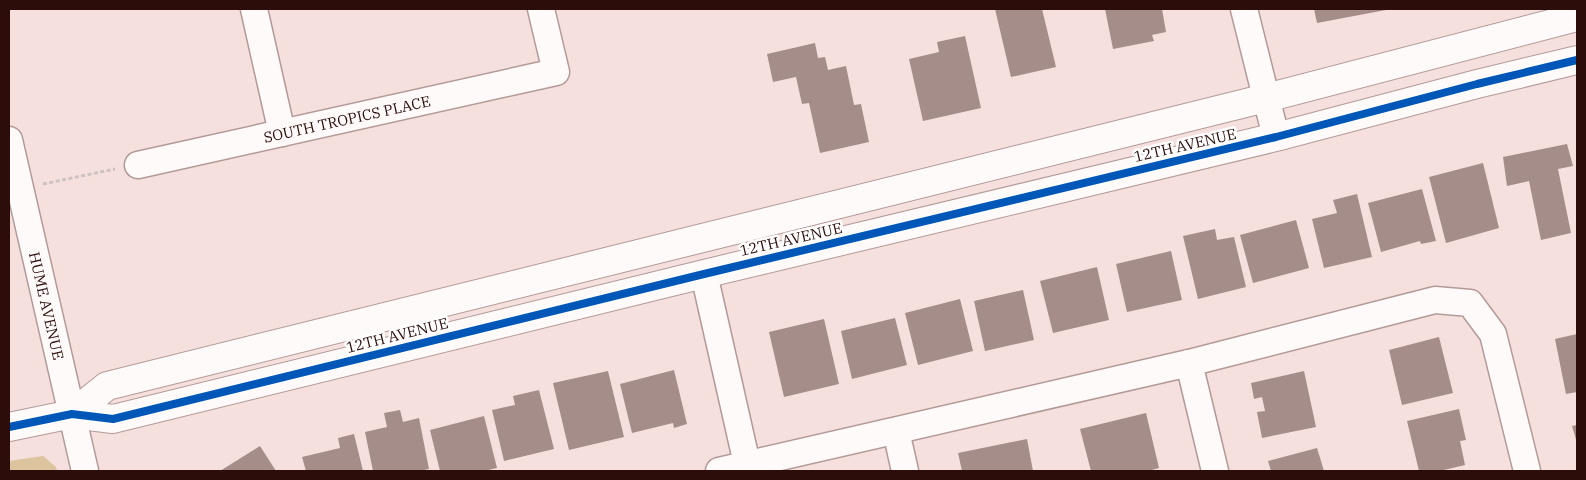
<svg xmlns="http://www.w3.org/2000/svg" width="1586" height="480" font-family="'IBM Plex Serif',serif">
<rect width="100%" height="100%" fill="#f5e0dd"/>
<path fill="#dcc49f" d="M 43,456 L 56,467 L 57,471 L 9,471 L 9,461 Z"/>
<g fill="#a58d8a">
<path d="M 995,9 L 1042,9 L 1056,67 L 1011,77 Z"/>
<path d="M 1105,9 L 1162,9 L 1166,32 L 1152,35 L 1154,41 L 1113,49 Z"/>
<path d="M 1314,9 L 1386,9 L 1386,10 L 1317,23 Z"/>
<path d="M 965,36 L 981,108 L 923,121 L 909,59 L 939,52 L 937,42 Z"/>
<path d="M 815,43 L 818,58 L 825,57 L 828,70 L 846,66 L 854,105 L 861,104 L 869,142 L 820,153 L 809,103 L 802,104 L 796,77 L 773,82 L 767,54 Z"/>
<path d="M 1567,144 L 1573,166 L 1558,169 L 1571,233 L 1541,240 L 1529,181 L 1507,186 L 1503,157 Z"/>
<path d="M 1483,163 L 1499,228 L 1446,243 L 1429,177 Z"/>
<path d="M 1422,189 L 1436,241 L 1421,244 L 1420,241 L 1381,252 L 1368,203 Z"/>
<path d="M 1357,194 L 1372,257 L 1324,268 L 1312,219 L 1337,213 L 1333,200 Z"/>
<path d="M 1296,220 L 1309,268 L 1253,283 L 1240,235 Z"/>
<path d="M 1215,229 L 1217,240 L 1234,237 L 1246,287 L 1198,299 L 1183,236 Z"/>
<path d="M 1171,251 L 1182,300 L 1127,312 L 1116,264 Z"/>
<path d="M 1097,267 L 1109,320 L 1053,333 L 1040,281 Z"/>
<path d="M 1023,290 L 1034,340 L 985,351 L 974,301 Z"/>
<path d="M 960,299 L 973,351 L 918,365 L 905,313 Z"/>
<path d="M 895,318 L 907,365 L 852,379 L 841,331 Z"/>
<path d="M 824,319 L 839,384 L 784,397 L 769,332 Z"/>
<path d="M 1577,334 L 1577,392 L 1566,394 L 1555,339 Z"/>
<path d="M 1439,337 L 1453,393 L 1402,405 L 1389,350 Z"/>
<path d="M 674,370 L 687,424 L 674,428 L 673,423 L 632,433 L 620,384 Z"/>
<path d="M 608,371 L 624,437 L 569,450 L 553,383 Z"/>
<path d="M 1304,371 L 1316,427 L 1262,438 L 1257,412 L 1265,411 L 1262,397 L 1254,399 L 1251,383 Z"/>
<path d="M 539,390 L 554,449 L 504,461 L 492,410 L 515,405 L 513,396 Z"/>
<path d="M 1459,409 L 1466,440 L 1460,441 L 1465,465 L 1440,471 L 1419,471 L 1407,421 Z"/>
<path d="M 400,410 L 403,422 L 419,418 L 429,469 L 419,471 L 373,471 L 365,432 L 387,427 L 384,413 Z"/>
<path d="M 1146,413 L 1159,468 L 1148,471 L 1091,471 L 1080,429 Z"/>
<path d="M 484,416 L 497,468 L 484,471 L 440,471 L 430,430 Z"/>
<path d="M 1577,425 L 1577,443 L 1572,426 Z"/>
<path d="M 354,434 L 363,471 L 306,471 L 302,457 L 340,448 L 338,438 Z"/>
<path d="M 1027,439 L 1033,471 L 962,471 L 958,453 Z"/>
<path d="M 260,446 L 276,471 L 220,471 Z"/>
<path d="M 1317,448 L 1324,471 L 1271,471 L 1268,461 Z"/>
</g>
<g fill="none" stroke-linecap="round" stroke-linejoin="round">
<g stroke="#b39a97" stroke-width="29">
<g id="street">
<path d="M 254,9 L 282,133"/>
<path d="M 1244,9 L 1276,137"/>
<path id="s1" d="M 9,140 L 85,471"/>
<path id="s2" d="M 138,165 L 556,72 L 541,9"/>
<path d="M 704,274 L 747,464"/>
<path d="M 1189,363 L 1215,471"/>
<path d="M 896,431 L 905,471"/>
<path d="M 719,471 L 1189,363 L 1435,300 L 1470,303 L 1493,334 L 1527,471"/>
</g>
</g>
<g stroke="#b39a97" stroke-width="30">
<g id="secondary">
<path d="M 72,414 L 107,386 L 1266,98 L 1577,17"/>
<path d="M 9,427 L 72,414 L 113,419 L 704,274 L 1276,137 L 1477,84 L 1577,60"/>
</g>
</g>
<path stroke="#cdc3c2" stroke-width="3" stroke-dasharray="4 2.5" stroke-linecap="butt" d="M 43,184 L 115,169"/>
<use href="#street" stroke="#fefafa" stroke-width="26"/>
<use href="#secondary" stroke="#fefafa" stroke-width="28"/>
<g stroke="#fff" stroke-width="11">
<path id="cycleway" d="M 9,427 L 72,414 L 113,419 L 704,274 L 1276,137 L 1477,84 L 1577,60"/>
</g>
<use href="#cycleway" stroke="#0057b8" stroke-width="8"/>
</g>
<g text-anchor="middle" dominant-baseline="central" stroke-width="5" stroke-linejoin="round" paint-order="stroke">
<g font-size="15" fill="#2c0d09" stroke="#fff">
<text stroke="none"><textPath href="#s2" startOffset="214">SOUTH TROPICS PLACE</textPath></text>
<text transform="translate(1185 145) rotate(-13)">12TH AVENUE</text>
<text transform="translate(791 239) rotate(-13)">12TH AVENUE</text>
<text stroke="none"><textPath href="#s1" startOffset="170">HUME AVENUE</textPath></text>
<text transform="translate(397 335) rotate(-14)">12TH AVENUE</text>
</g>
</g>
<rect width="1586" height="480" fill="none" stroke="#2c0d09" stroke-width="20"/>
</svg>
